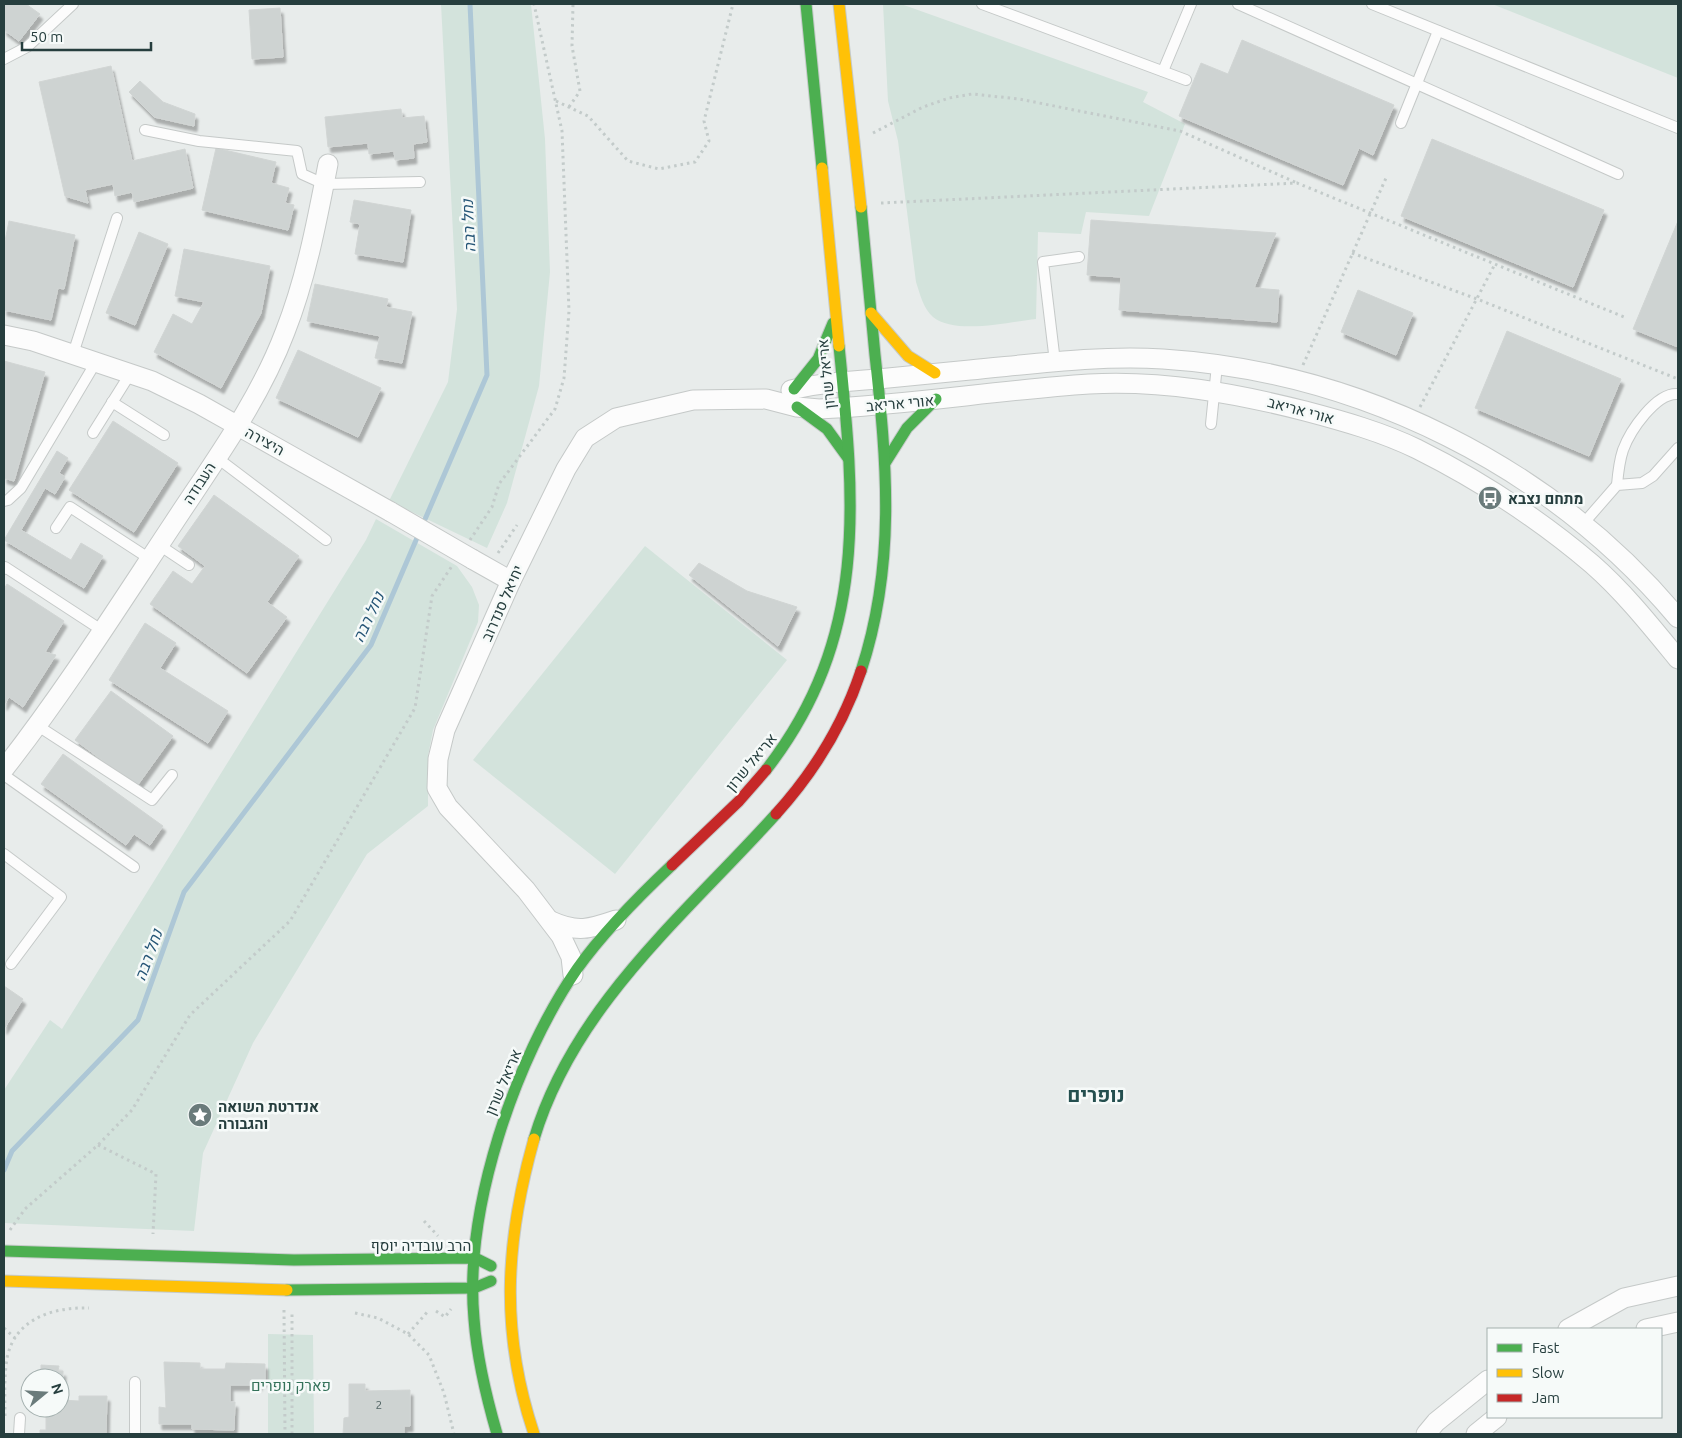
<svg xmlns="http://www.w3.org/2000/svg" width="1682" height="1438" font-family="Ubuntu,Heebo,sans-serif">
<defs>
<filter id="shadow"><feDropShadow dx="3" dy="5.5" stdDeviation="1" flood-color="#0004"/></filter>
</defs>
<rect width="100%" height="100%" fill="#e8eceb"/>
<g fill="#d3e3dc">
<path d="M 441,4 L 531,4 L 545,139 L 550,272 L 539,386 L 507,503 L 487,548 L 389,501 L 448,382 L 457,309 Z"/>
<path d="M 883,4 L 901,4 L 1148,92 L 1143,102 L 1185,124 L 1149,216 L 1086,212 L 1081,234 L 1038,232 L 1036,319 C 1009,322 955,335 933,317 C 923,308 920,294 916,282 L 898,141 L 888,101 Z"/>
<path d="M 1492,4 L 1678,4 L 1678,78 Z"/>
<path d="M 376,519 L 457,566 L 472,587 L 479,605 L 478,622 L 433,730 L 428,756 L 428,806 L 367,854 L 253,1043 L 203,1153 L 194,1231 L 4,1223 L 4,1090 L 50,1020 L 62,1029 L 366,540 Z"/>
<path d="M 645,546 L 787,660 L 615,874 L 473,760 Z"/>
<path d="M 268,1334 L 313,1335 L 314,1434 L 268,1434 Z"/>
</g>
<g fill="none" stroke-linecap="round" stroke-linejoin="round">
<path stroke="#adc7d6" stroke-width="5" d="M 4,1170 L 12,1151 L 138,1020 L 184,892 L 371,645 L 487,375 L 470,4"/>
</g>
<g fill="#ced3d2" stroke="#d1d5d4" filter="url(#shadow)">
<path d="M 4,4 L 26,4 L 40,14 L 19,41 L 4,30 Z"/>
<path d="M 280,8 L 283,57 L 252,59 L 249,10 Z"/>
<path d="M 1242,40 L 1394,105 L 1373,155 L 1359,148 L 1343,185 L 1179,116 L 1201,63 L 1228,74 Z"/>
<path d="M 111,66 L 132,161 L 185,149 L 193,188 L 134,202 L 132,192 L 115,196 L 113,184 L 85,190 L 88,203 L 65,196 L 39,82 Z"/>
<path d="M 140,81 L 163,102 L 195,114 L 194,126 L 154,117 L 129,92 Z"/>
<path d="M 401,109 L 402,118 L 424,116 L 427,142 L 413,144 L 414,158 L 395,160 L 394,151 L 369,154 L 368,143 L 328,147 L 325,117 Z"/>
<path d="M 1432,139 L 1604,210 L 1573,287 L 1401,216 Z"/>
<path d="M 216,148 L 276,162 L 271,183 L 289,188 L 285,203 L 294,205 L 288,230 L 202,210 Z"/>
<path d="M 354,200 L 411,210 L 403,262 L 355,254 L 360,224 L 350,222 Z"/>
<path d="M 1091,220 L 1276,233 L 1254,288 L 1279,290 L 1277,322 L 1119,310 L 1121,277 L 1087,275 Z"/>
<path d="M 9,221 L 75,235 L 64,289 L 58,288 L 51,320 L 4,310 L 4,246 Z"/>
<path d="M 1678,221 L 1678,347 L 1633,329 Z"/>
<path d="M 139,232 L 168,244 L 135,325 L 106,313 Z"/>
<path d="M 184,249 L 270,266 L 261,313 L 221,388 L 154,352 L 173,314 L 192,324 L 204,302 L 175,296 Z"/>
<path d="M 315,284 L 388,299 L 386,307 L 412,312 L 402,363 L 375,358 L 380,336 L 307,321 Z"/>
<path d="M 1358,290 L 1413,313 L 1396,355 L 1341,332 Z"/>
<path d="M 1507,331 L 1621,379 L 1589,456 L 1475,408 Z"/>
<path d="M 298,350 L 381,388 L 358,437 L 276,398 Z"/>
<path d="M 4,361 L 45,372 L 14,481 L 4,478 Z"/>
<path d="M 113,421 L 178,463 L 134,532 L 69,490 Z"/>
<path d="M 57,451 L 68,458 L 59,473 L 65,477 L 55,494 L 45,488 L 21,530 L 71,560 L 81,543 L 103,556 L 84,588 L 4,540 Z"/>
<path d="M 214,495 L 299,556 L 267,602 L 287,617 L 247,673 L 150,604 L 173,571 L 192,584 L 205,566 L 178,546 Z"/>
<path d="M 699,563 L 747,591 L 797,607 L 778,646 L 689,575 Z"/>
<path d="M 7,584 L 64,621 L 45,652 L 56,655 L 23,707 L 9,697 L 4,705 L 4,589 Z"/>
<path d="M 145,623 L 176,643 L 160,668 L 228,711 L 208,743 L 109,680 Z"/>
<path d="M 111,691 L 173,736 L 137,786 L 75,740 Z"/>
<path d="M 63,754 L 163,826 L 150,845 L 134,834 L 126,845 L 41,784 Z"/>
<path d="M 4,986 L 23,999 L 4,1029 Z"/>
<path d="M 164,1362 L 200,1363 L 200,1369 L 225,1369 L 226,1363 L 265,1364 L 265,1381 L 259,1381 L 259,1385 L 230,1385 L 230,1402 L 235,1402 L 234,1430 L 192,1429 L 192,1424 L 159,1424 L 159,1407 L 166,1408 Z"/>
<path d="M 41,1365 L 59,1366 L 58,1371 L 63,1371 L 62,1400 L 79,1401 L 79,1396 L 107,1396 L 106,1434 L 40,1434 L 40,1430 L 46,1430 L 46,1408 L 60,1408 L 60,1378 L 41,1378 Z"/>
<path d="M 349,1384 L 365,1384 L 365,1391 L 410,1390 L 410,1426 L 404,1426 L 404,1434 L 343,1434 L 344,1418 L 349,1417 Z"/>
</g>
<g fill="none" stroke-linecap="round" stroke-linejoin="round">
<g stroke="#c5c9c8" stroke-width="12">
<g id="lane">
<path d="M 982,4 L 1186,80"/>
<path d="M 1238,4 L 1618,174"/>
<path d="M 1372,4 L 1678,128"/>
<path d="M 4,59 L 27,47 L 73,4"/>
<path d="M 1163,71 L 1191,4"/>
<path d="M 1401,123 L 1438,31"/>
<path d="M 145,130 L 199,141 L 297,151 L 302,174 L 324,184 L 420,182"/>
<path d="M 73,354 L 117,218"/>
<path d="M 1055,362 L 1043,262 L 1079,257"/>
<path d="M 112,402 L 164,435"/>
<path d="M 1211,424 L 1217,365"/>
<path d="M 93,433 L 130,374"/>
<path d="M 216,457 L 326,540"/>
<path d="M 1617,485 C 1618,473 1619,462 1623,450 C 1630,431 1656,392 1678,394"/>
<path d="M 4,501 L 8,500 L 21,488 L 96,362"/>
<path d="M 1583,524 L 1617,485 L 1642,483 L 1653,476 L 1678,448"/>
<path d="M 56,528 L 70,507 L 150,559"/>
<path d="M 159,545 L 189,565"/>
<path d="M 4,569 L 5,567 L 103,631"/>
<path d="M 38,726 L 152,800 L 172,775"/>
<path d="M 4,775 L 134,867"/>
<path d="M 4,854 L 61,897 L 11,964"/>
<path d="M 19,1434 L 20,1418"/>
<path d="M 135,1434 L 135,1382"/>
</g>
</g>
<g stroke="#c5c9c8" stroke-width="21">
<g id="street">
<path d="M 4,335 L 33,341 L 152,381 L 199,404 L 391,512"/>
<path d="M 791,390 C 820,383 849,381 878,379 C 908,376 939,373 970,370 C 1034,364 1099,355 1163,359 C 1361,372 1551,466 1678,618"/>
<path d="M 472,559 L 511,581"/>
<path d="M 4,769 C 65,691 118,607 173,524 C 213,463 259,401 285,332 C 306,279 317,221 328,164"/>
<path d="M 551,921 C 577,933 590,929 616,920"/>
<path d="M 573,975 L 571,957 L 561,936 L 526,890 L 448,807 L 437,788 L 438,759 L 445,730 L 511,581 L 566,469 L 585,438 L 616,418 L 693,400 L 766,399 L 797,407 L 819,409 C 909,405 999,390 1089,384 C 1163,380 1234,393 1305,411 C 1343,421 1382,432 1417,449 C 1479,480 1539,519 1592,564 C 1624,592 1651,626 1678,659"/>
<path d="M 1568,1329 L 1624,1298 L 1678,1286"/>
<path d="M 1646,1329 L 1678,1322"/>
<path d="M 1426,1434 L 1436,1422 L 1488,1380"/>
<path d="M 1476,1434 L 1497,1417"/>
</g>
</g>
<g stroke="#c5cac9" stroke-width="13">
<g id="fast">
<path d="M 806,4 L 822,168"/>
<path d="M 794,389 L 818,359 L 833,323"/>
<path d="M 797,407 L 827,429 L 848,458"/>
<path d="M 885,463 L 907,428 L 936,399"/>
<path d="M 861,671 C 896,565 887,464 875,355 C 870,306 866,256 861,207"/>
<path d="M 766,770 C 869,638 855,502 839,346"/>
<path d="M 534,1139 C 574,1005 686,914 776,814"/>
<path d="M 4,1251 L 294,1260 L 475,1258 L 491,1266"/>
<path d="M 287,1290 L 474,1288 L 491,1281"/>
<path d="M 497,1434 C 486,1396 477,1359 474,1319 C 464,1209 515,1059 577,969 C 604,931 638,897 672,865"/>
</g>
</g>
<g stroke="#c5cac9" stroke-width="13">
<g id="slow">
<path d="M 839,4 L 861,207"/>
<path d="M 822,168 L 839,346"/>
<path d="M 871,313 L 908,356 L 935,373"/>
<path d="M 534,1139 C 505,1242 500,1332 534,1434"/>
<path d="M 4,1281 L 287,1290"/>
</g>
</g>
<g stroke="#c5cac9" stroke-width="13">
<g id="jam">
<path d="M 776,814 C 814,772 843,725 861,671"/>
<path d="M 672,865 L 739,801 L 766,770"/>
</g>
</g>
<g stroke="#c3cbca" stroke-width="3" stroke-dasharray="2.5 4" stroke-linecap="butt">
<path d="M 556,101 L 588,116 L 628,161 L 659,169 L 695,162 L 709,141 L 704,121 L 733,4"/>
<path d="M 569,107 L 580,91 L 572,46 L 573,4"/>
<path d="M 873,133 L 923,107 L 949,98 L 972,94 L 1019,99 L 1180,131 L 1297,183"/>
<path d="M 881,203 L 1297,183 L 1624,317"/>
<path d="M 1352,253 L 1477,299 L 1678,379"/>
<path d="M 1303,365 L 1386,178"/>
<path d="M 1420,407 L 1495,264"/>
<path d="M 470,540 L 492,507 L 499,484 L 555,409 L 564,378 L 569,311 L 562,131 L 534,4"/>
<path d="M 498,553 L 517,525"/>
<path d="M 98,1145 L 156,1174 L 153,1234"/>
<path d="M 424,1221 L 438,1236"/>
<path d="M 10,1230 L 25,1209 L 98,1145 L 132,1110 L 190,1015 L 290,921 L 415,708 L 432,596 L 452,566"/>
<path d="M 284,1310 L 285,1434"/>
<path d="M 436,1311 L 445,1317 L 451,1309"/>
<path d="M 355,1313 L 378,1318 L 408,1334 L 429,1355 L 444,1393 L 454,1434"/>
<path d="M 4,1328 L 15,1338"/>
<path d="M 408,1334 L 429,1310"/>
<path d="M 5,1416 C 5,1397 4,1377 7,1358 C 15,1318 54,1307 89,1308"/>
<path d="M 292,1434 L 292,1312"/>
</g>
<use href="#lane" stroke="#fcfcfc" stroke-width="10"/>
<use href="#street" stroke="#fcfcfc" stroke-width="19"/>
<use href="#fast" stroke="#4caf50" stroke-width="11"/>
<use href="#slow" stroke="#ffc107" stroke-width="11"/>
<use href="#jam" stroke="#c62828" stroke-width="11"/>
<g stroke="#c5c9c8" stroke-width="21" stroke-linecap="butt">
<path id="street-bridge" d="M 391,512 L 472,559"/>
</g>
<use href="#street-bridge" stroke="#fcfcfc" stroke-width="19"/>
</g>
<defs>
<g id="bus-disc" transform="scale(1.25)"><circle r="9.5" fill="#6a7b7b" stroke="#f6faf9"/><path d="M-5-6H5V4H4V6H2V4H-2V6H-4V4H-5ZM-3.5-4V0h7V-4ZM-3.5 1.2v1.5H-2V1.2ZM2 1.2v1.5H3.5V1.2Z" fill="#fff"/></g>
<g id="sight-disc" transform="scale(1.25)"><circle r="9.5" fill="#6a7b7b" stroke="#f6faf9"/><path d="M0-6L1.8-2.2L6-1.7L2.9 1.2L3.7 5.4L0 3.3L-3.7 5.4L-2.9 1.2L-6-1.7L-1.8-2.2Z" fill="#fff"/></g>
</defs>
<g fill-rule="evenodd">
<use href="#bus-disc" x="1490" y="498"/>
<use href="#sight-disc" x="200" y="1115"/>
</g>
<g text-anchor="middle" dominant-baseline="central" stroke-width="5" stroke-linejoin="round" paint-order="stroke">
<g font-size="12" fill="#516464">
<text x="379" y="1404">2</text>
</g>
<g font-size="15" fill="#263e3e" stroke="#f6faf9">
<text transform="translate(826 374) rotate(-96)">אריאל שרון</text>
<text transform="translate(900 403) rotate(-5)">אורי אריאב</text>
<text transform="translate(1301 410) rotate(15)">אורי אריאב</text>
<text transform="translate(265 441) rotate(29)">היצירה</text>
<text transform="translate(199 483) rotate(-57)">העבודה</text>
<text transform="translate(502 603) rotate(-66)">יחיאל סנדרוב</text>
<text transform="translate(751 762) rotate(-50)">אריאל שרון</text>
<text transform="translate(503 1082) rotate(-67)">אריאל שרון</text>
<text x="421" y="1245">הרב עובדיה יוסף</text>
</g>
<g font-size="15" font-weight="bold" fill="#263e3e" stroke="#f6faf9" text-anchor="start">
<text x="1508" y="498">מתחם נצבא</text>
<text x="218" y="1106">אנדרטת השואה<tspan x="218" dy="17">והגבורה</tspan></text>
</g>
<g font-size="15" fill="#34725a" stroke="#f6faf9">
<text x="291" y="1385">פארק נופרים</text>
</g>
<g font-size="16" font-style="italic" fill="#255576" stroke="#f6faf9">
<text transform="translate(468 226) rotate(-93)">נחל רבה</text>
<text transform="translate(368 617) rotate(-65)">נחל רבה</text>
<text transform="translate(148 955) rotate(-70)">נחל רבה</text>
</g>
<g font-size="20" font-weight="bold" fill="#244f4f" stroke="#f6faf9">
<text x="1096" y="1094">נופרים</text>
</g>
</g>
<rect width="1682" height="1438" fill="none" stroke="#263e3e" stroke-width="10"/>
<rect x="1487" y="1328" width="175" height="90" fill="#f6faf9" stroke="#a3afae"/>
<rect x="1497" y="1344" width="25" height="8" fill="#4caf50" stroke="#a3afae"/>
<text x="1532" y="1353" font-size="15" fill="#263e3e">Fast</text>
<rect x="1497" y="1369" width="25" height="8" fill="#ffc107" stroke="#a3afae"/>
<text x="1532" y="1378" font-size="15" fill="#263e3e">Slow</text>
<rect x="1497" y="1394" width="25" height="8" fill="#c62828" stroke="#a3afae"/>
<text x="1532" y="1403" font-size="15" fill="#263e3e">Jam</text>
<g transform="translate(45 1393) rotate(72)"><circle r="24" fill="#f6faf9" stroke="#a3afae"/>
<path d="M0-4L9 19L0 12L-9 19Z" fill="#6a7b7b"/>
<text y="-8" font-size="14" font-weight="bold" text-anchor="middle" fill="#263e3e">N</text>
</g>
<path d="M22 42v8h129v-8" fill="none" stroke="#263e3e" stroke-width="2.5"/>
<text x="30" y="42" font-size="15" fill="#263e3e" stroke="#f6faf9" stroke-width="4" paint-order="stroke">50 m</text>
</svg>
